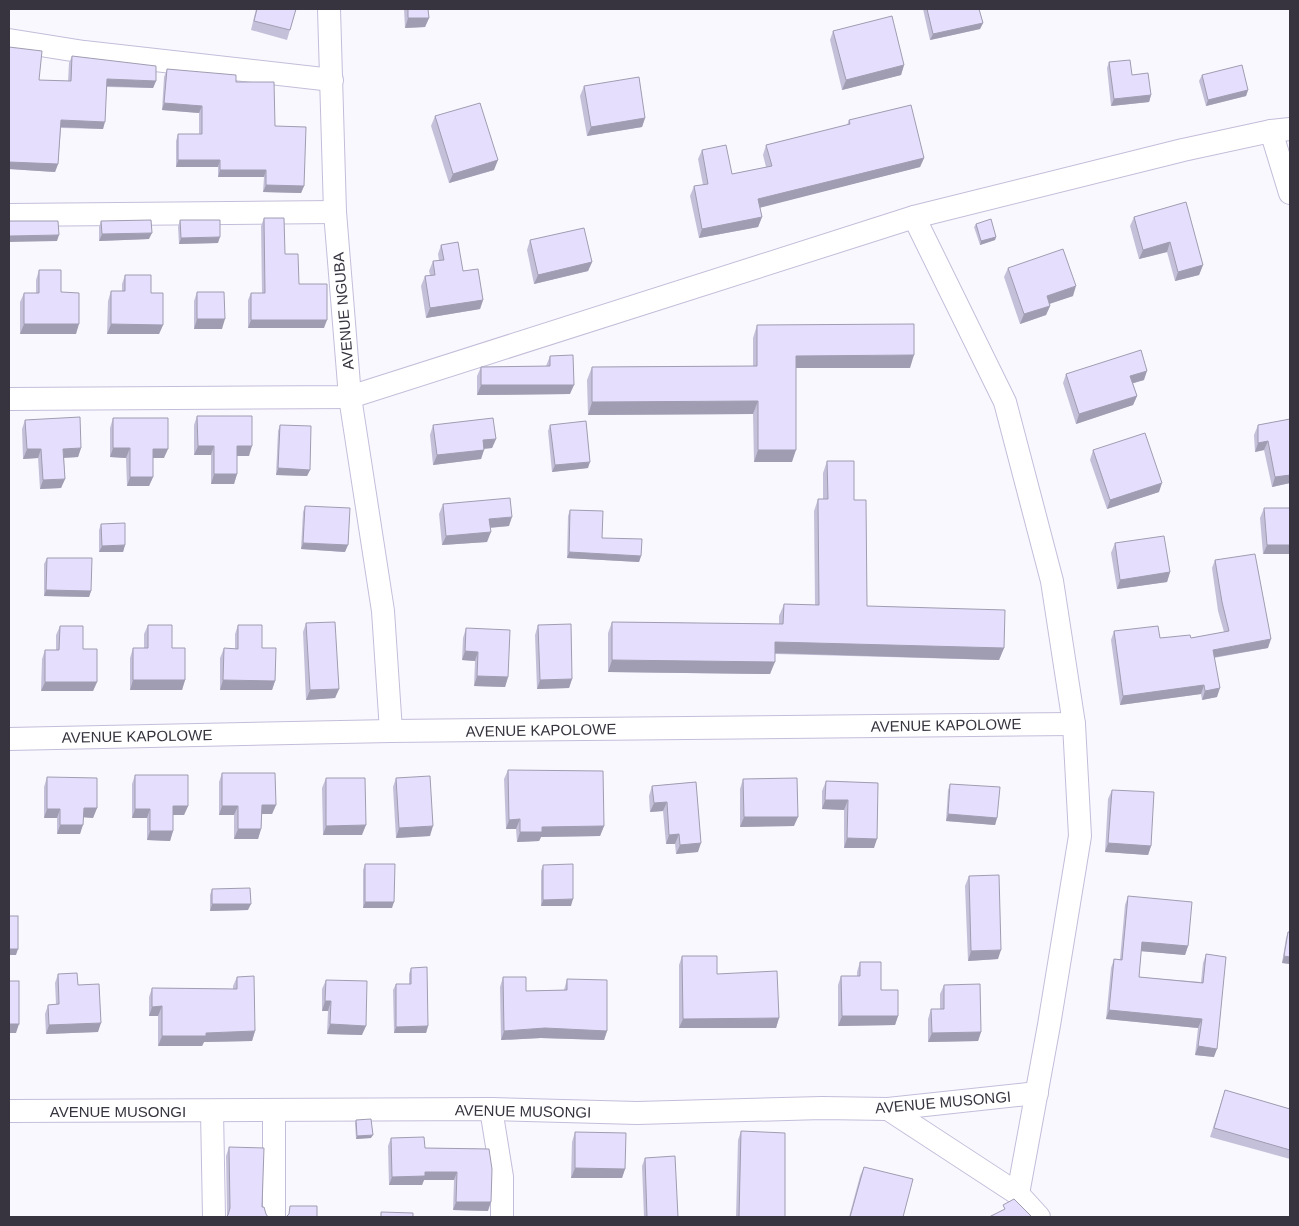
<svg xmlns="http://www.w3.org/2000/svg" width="1299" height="1226" font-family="Arial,sans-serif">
<rect width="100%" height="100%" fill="#f9f8fe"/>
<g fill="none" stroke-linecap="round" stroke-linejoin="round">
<g stroke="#c4bdda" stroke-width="24">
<g id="minor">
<path d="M 329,9 L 335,212 L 350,397 L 383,611 L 391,731"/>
<path d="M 9,40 L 84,52 L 332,80"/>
<path d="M 1271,131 L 1290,193"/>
<path d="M 9,215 L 335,212"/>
<path d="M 914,217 L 1005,402 L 1052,581 L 1074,724 L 1080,836 L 1049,1025 L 1018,1194 L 1039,1217"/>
<path d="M 9,399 L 350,397 L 914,217 L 1183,150 L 1271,131 L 1290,129"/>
<path d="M 9,739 L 391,731 L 1074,724"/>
<path d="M 491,1109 L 502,1177 L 502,1217"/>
<path d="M 888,1109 L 1018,1194"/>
<path d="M 9,1111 L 491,1109 L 637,1113 L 822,1108 L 888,1109 L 1037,1093"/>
<path d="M 212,1111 L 214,1217"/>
<path d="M 274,1217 L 274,1110"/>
</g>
</g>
<use href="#minor" stroke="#fff" stroke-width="22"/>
</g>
<g fill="#c5c0da">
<path d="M 256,9 L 296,9 L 287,40 L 251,30 Z"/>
<path d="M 404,9 L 428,9 L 429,18 L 425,27 L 405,28 Z"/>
<path d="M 923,9 L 979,9 L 983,23 L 980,29 L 930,40 Z"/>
<path d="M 833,31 L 904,65 L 901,75 L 842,90 L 830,40 Z"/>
<path d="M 9,47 L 39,80 L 68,81 L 69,63 L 72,56 L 156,81 L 153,88 L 107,87 L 103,129 L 61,128 L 58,164 L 55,172 L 9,169 Z"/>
<path d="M 1109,62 L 1151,95 L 1149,102 L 1111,106 L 1107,68 Z"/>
<path d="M 167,69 L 236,82 L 275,126 L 304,186 L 301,193 L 263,192 L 264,177 L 218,177 L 218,167 L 176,167 L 176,141 L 178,134 L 199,134 L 199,113 L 162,110 L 164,77 Z"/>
<path d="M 1202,75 L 1248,90 L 1246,96 L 1206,106 L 1199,81 Z"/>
<path d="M 584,86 L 645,118 L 642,127 L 587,136 L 580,96 Z"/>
<path d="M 435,116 L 494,170 L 449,183 L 431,126 Z"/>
<path d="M 849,120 L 924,158 L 920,167 L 760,207 L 762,217 L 758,227 L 699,238 L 690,196 L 694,186 L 703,185 L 698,159 L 702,150 L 732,174 L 766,167 L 763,155 L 766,145 L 847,125 Z"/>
<path d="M 1134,217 L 1203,265 L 1199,275 L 1175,281 L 1167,252 L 1139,259 L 1130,226 Z"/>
<path d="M 264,218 L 285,254 L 299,284 L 324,328 L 248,328 L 248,300 L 251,293 L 262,293 L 261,226 Z"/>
<path d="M 180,220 L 218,243 L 179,244 L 178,227 Z"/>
<path d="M 101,221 L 149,239 L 99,241 L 99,227 Z"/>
<path d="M 976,224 L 996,237 L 995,240 L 980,245 L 974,227 Z"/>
<path d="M 530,240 L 592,262 L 588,271 L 534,284 L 527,250 Z"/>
<path d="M 441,245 L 463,271 L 483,300 L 480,309 L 426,318 L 421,286 L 425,276 L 430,275 L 429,271 L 433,261 L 439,261 L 438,254 Z"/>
<path d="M 1008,268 L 1073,296 L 1049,304 L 1050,306 L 1046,315 L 1020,324 L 1004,277 Z"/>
<path d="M 39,270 L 61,292 L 76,334 L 20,334 L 20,302 L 24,293 L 36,293 L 36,280 Z"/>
<path d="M 125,275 L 151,293 L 163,325 L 159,334 L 107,334 L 108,301 L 111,291 L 122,291 L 122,284 Z"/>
<path d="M 197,292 L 222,329 L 194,329 L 194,301 Z"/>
<path d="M 757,325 L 910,368 L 796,368 L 792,462 L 754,462 L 753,414 L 588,415 L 587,380 L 592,367 L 753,366 L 753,338 Z"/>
<path d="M 550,356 L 570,394 L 477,395 L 477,376 L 481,367 L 546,366 Z"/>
<path d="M 1066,374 L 1144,380 L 1133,383 L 1137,396 L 1133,405 L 1076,424 L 1063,383 Z"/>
<path d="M 197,416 L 249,456 L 237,456 L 237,474 L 234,484 L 211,484 L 211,455 L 194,455 L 194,425 Z"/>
<path d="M 113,418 L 164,458 L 153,458 L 153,477 L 149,486 L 127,486 L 126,458 L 110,457 L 110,428 Z"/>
<path d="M 1290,419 L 1290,483 L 1272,487 L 1264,450 L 1255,452 L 1254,435 L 1258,425 Z"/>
<path d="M 25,420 L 81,448 L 78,457 L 64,458 L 65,479 L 61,488 L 40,489 L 38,458 L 23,459 L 22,429 Z"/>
<path d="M 280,425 L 310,470 L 307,476 L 276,475 L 278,431 Z"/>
<path d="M 433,425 L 496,439 L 492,448 L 484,449 L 481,459 L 433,465 L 430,435 Z"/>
<path d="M 550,425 L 588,468 L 552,472 L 548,431 Z"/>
<path d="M 1093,450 L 1159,492 L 1107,509 L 1090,460 Z"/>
<path d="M 827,461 L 854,500 L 867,606 L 1004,648 L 999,660 L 775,654 L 770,674 L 608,672 L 608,633 L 612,622 L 779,624 L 779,616 L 784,604 L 815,605 L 814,511 L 818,499 L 823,499 L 823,473 Z"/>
<path d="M 443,504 L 509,526 L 490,528 L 487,542 L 442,545 L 439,514 Z"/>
<path d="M 305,506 L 345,552 L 301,549 L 303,512 Z"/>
<path d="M 1264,508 L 1290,508 L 1263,554 L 1260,518 Z"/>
<path d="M 570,510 L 602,538 L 641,556 L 639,562 L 567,558 L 568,516 Z"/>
<path d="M 101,524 L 125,545 L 123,552 L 99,552 L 99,530 Z"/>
<path d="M 1115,543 L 1170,572 L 1167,582 L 1117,589 L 1111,553 Z"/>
<path d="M 47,558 L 91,591 L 89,597 L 44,596 L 44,564 Z"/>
<path d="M 1215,560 L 1268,648 L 1214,658 L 1217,697 L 1202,700 L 1201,694 L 1120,705 L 1111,640 L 1114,631 L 1160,638 L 1191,638 L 1224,632 L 1218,611 L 1212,568 Z"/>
<path d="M 306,623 L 339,689 L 335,698 L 306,700 L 303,632 Z"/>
<path d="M 148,625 L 172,648 L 185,680 L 182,690 L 130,690 L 130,658 L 133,648 L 144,648 L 144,634 Z"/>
<path d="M 238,625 L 262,648 L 275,681 L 272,690 L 220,690 L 220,658 L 224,648 L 235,649 L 235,634 Z"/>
<path d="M 538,625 L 572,679 L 569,688 L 537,689 L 535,635 Z"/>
<path d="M 60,626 L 83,649 L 97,682 L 93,691 L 41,691 L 42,659 L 45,650 L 56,650 L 56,635 Z"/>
<path d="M 466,628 L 508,677 L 505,687 L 474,686 L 475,661 L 462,660 L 463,638 Z"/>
<path d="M 508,770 L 604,826 L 600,836 L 541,837 L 539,841 L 517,842 L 516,829 L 506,829 L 504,779 Z"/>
<path d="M 222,773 L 276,805 L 272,814 L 262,814 L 261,829 L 258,839 L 234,839 L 234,815 L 219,815 L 219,782 Z"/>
<path d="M 135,775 L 188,806 L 184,815 L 173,815 L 173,831 L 170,841 L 147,840 L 147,818 L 132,818 L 132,784 Z"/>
<path d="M 47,777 L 97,808 L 93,818 L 83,817 L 80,834 L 57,834 L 57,818 L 44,818 L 44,787 Z"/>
<path d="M 326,778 L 362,835 L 323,835 L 322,788 Z"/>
<path d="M 396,778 L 430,836 L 396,838 L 393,787 Z"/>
<path d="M 743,779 L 794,826 L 740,827 L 740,789 Z"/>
<path d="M 826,781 L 878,783 L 874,848 L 844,848 L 844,810 L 822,809 L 822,791 Z"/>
<path d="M 696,782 L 698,852 L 676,854 L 675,844 L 666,844 L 663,811 L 650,812 L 649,796 L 652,786 Z"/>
<path d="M 950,784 L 997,818 L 995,825 L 946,821 L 948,790 Z"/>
<path d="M 1112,790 L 1151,846 L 1148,855 L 1105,852 L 1108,799 Z"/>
<path d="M 365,864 L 392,908 L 363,908 L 363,870 Z"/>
<path d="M 543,865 L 571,906 L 541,906 L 541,871 Z"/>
<path d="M 969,876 L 998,959 L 968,961 L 965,886 Z"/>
<path d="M 212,889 L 248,910 L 210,911 L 210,895 Z"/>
<path d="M 1128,896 L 1188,946 L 1185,955 L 1141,951 L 1139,977 L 1201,982 L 1203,963 L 1206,954 L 1214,1057 L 1195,1055 L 1198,1028 L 1106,1019 L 1111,968 L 1114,959 L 1120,959 L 1125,905 Z"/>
<path d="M 1288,932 L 1290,932 L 1290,964 L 1282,963 L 1286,938 Z"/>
<path d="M 682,956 L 717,974 L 779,1018 L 776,1028 L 679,1028 L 679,965 Z"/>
<path d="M 860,962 L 881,990 L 898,1016 L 895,1025 L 838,1026 L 838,985 L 841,976 L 857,976 L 857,972 Z"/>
<path d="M 411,968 L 428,1026 L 426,1033 L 394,1033 L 393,990 L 396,984 L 409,984 L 409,974 Z"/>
<path d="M 58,974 L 78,985 L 98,1032 L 46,1034 L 45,1014 L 48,1005 L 56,1004 L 55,983 Z"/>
<path d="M 237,977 L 255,1031 L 252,1041 L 204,1042 L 202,1046 L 158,1046 L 158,1016 L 149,1016 L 149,997 L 152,988 L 233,989 L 233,986 Z"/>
<path d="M 503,977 L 526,991 L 564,990 L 567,979 L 607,1031 L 604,1040 L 541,1038 L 501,1040 L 500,987 Z"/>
<path d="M 326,980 L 362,1035 L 327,1034 L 328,1011 L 322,1011 L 322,989 Z"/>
<path d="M 944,985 L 981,1032 L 978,1041 L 928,1042 L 928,1019 L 931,1009 L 940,1009 L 940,994 Z"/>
<path d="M 1225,1090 L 1290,1109 L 1290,1159 L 1210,1137 Z"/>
<path d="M 356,1120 L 371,1138 L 356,1139 L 355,1123 Z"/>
<path d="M 741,1131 L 785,1217 L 736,1217 L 738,1140 Z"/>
<path d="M 575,1132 L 625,1169 L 622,1178 L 571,1178 L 572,1142 Z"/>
<path d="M 391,1138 L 425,1148 L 489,1149 L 488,1211 L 453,1210 L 454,1180 L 424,1180 L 422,1185 L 389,1185 L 388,1146 Z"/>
<path d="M 229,1147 L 262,1207 L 266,1214 L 227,1216 L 226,1156 Z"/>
<path d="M 645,1158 L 678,1217 L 644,1217 L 642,1166 Z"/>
<path d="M 864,1167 L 903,1217 L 849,1217 L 860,1176 Z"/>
</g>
<g fill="#a09cb1">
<path d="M 408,18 L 429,18 L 425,27 L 405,28 Z"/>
<path d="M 983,23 L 980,29 L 930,40 L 933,34 Z"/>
<path d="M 904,65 L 901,75 L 842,90 L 846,80 Z"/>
<path d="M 107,79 L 156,81 L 153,88 L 104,86 Z"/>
<path d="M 1248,90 L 1246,96 L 1206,106 L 1208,100 Z"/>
<path d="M 1151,95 L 1149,102 L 1111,106 L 1114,99 Z"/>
<path d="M 164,103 L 202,106 L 199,113 L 162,110 Z"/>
<path d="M 645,118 L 642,127 L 587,136 L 591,127 Z"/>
<path d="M 61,120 L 105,122 L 103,129 L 59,127 Z"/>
<path d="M 924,158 L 920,167 L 755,209 L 758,199 Z"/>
<path d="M 178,160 L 220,160 L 218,167 L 176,167 Z"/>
<path d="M 498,160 L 494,170 L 449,183 L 453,174 Z"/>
<path d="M 9,162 L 58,164 L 55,172 L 9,169 Z"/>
<path d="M 220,170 L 266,170 L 264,177 L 218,177 Z"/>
<path d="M 266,185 L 304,186 L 301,193 L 263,192 Z"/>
<path d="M 762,217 L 758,227 L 699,238 L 702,229 Z"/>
<path d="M 152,233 L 149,239 L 99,241 L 102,234 Z"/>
<path d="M 59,235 L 57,241 L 9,242 L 9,236 Z"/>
<path d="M 220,237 L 218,243 L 179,244 L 181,238 Z"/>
<path d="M 996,237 L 995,240 L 980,245 L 981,241 Z"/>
<path d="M 1170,242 L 1167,252 L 1139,259 L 1143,250 Z"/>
<path d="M 592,262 L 588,271 L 534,284 L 538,275 Z"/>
<path d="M 1203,265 L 1199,275 L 1175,281 L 1178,272 Z"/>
<path d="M 1076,286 L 1073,296 L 1043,306 L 1047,296 Z"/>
<path d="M 483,300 L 480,309 L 426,318 L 430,308 Z"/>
<path d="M 1050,306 L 1046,315 L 1020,324 L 1024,314 Z"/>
<path d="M 197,319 L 225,319 L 222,329 L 194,329 Z"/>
<path d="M 251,320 L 327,320 L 324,328 L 248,328 Z"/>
<path d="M 24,324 L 79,324 L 76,334 L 20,334 Z"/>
<path d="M 111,324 L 163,325 L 159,334 L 107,334 Z"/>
<path d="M 914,355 L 910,368 L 791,368 L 796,356 Z"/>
<path d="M 1147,371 L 1144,380 L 1127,385 L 1130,376 Z"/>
<path d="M 481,385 L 574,385 L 570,394 L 477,395 Z"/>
<path d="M 1137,396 L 1133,405 L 1076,424 L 1079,414 Z"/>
<path d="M 758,401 L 753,414 L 588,415 L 592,402 Z"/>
<path d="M 496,439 L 492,448 L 480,449 L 483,440 Z"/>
<path d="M 1268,441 L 1264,450 L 1255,452 L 1258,443 Z"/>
<path d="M 198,446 L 214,446 L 211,455 L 194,455 Z"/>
<path d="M 237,446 L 252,446 L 249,456 L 233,456 Z"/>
<path d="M 81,448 L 78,457 L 60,458 L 63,449 Z"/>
<path d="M 113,448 L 130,448 L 126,458 L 110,457 Z"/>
<path d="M 27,449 L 41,449 L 38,458 L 23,459 Z"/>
<path d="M 153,449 L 168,449 L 164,458 L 149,458 Z"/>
<path d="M 484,450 L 481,459 L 433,465 L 437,455 Z"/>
<path d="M 758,450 L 796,450 L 792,462 L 754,462 Z"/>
<path d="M 590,462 L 588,468 L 552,472 L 555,465 Z"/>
<path d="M 278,468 L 310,470 L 307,476 L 276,475 Z"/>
<path d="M 214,474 L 237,474 L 234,484 L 211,484 Z"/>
<path d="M 1290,475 L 1290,483 L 1272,487 L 1275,477 Z"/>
<path d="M 130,477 L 153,477 L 149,486 L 127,486 Z"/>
<path d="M 65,479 L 61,488 L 40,489 L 43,480 Z"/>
<path d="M 1162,483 L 1159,492 L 1107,509 L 1110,500 Z"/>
<path d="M 512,517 L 509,526 L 486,528 L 489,519 Z"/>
<path d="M 491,532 L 487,542 L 442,545 L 446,536 Z"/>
<path d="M 303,543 L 348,545 L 345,552 L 301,549 Z"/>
<path d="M 125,545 L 123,552 L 99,552 L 102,546 Z"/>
<path d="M 1267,545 L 1290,545 L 1290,554 L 1263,554 Z"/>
<path d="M 569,552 L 641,556 L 639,562 L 567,558 Z"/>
<path d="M 1170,572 L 1167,582 L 1117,589 L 1120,580 Z"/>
<path d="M 46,590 L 91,591 L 89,597 L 44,596 Z"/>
<path d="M 1271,639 L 1268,648 L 1210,658 L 1213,650 Z"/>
<path d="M 775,642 L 1004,648 L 999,660 L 771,653 Z"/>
<path d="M 465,651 L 478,652 L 475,661 L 462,660 Z"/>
<path d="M 612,660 L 775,662 L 770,674 L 608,672 Z"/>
<path d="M 477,676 L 508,677 L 505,687 L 474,686 Z"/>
<path d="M 572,679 L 569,688 L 537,689 L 540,680 Z"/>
<path d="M 133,680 L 185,680 L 182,690 L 130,690 Z"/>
<path d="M 223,680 L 275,681 L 272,690 L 220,690 Z"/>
<path d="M 45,682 L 97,682 L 93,691 L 41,691 Z"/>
<path d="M 1204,685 L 1201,694 L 1120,705 L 1123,696 Z"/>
<path d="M 1220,688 L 1217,697 L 1202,700 L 1205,691 Z"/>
<path d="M 339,689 L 335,698 L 306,700 L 310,690 Z"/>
<path d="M 825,800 L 848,800 L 844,810 L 822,809 Z"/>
<path d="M 667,802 L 663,811 L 650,812 L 654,803 Z"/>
<path d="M 262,805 L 276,805 L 272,814 L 258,814 Z"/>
<path d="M 173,806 L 188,806 L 184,815 L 170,815 Z"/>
<path d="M 222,806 L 238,806 L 234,815 L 219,815 Z"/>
<path d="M 84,808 L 97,808 L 93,818 L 80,817 Z"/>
<path d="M 47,809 L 60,809 L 57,818 L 44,818 Z"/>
<path d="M 135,809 L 150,809 L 147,818 L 132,818 Z"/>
<path d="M 948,814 L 997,818 L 995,825 L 946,821 Z"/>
<path d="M 744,817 L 798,817 L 794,826 L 740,827 Z"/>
<path d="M 520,819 L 516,829 L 506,829 L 509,820 Z"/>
<path d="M 60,825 L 83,825 L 80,834 L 57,834 Z"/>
<path d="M 366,825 L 362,835 L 323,835 L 326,826 Z"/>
<path d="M 433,826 L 430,836 L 396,838 L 399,828 Z"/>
<path d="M 604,826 L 600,836 L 541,837 L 539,841 L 517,842 L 520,832 L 542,827 Z"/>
<path d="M 238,829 L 261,829 L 258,839 L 234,839 Z"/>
<path d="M 150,831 L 173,831 L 170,841 L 147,840 Z"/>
<path d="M 679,834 L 675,844 L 666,844 L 669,835 Z"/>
<path d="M 847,838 L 877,839 L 874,848 L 844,848 Z"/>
<path d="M 701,843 L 698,852 L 676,854 L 680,845 Z"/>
<path d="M 1108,843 L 1151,846 L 1148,855 L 1105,852 Z"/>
<path d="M 573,899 L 571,906 L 541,906 L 543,900 Z"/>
<path d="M 365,902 L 394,902 L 392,908 L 363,908 Z"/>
<path d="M 212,904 L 251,904 L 248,910 L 210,911 Z"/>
<path d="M 1142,942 L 1188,946 L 1185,955 L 1139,951 Z"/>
<path d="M 9,949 L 18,949 L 16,955 L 9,955 Z"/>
<path d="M 1001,950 L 998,959 L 968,961 L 971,951 Z"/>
<path d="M 1284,956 L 1290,957 L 1290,964 L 1282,963 Z"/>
<path d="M 325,1001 L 331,1001 L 328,1011 L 322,1011 Z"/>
<path d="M 162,1006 L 158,1016 L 149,1016 L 152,1007 Z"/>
<path d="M 1109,1010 L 1202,1019 L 1198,1028 L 1106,1019 Z"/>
<path d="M 842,1016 L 898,1016 L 895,1025 L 838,1026 Z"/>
<path d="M 779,1018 L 776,1028 L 679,1028 L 683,1019 Z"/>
<path d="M 101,1023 L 98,1032 L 46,1034 L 49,1025 Z"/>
<path d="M 9,1024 L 19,1024 L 16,1033 L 9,1033 Z"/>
<path d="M 330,1024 L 366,1026 L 362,1035 L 327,1034 Z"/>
<path d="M 428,1026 L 426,1033 L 394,1033 L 396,1027 Z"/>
<path d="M 545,1028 L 607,1031 L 604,1040 L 541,1038 L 501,1040 L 504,1031 Z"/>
<path d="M 255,1031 L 252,1041 L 204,1042 L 202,1046 L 158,1046 L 162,1036 L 206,1033 Z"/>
<path d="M 981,1032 L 978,1041 L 928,1042 L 932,1033 Z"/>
<path d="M 1198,1046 L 1217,1049 L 1214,1057 L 1195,1055 Z"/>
<path d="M 373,1135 L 371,1138 L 356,1139 L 357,1136 Z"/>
<path d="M 575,1168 L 625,1169 L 622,1178 L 571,1178 Z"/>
<path d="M 425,1172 L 457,1172 L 454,1180 L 424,1180 L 422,1185 L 389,1185 L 392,1177 Z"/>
<path d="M 456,1202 L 491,1202 L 488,1211 L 453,1210 Z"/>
</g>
<g fill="#e5dffd" stroke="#a09cb1">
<path d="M 257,9 L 296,9 L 290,30 L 254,21 Z"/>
<path d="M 408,9 L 428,9 L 429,18 L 408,18 Z"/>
<path d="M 927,9 L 979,9 L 983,23 L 933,34 Z"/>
<path d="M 892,16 L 904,65 L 846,80 L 833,31 Z"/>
<path d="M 9,47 L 42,51 L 39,80 L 71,81 L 72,56 L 156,66 L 156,81 L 107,79 L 105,122 L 61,120 L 58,164 L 9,162 Z"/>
<path d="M 1130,60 L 1132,75 L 1148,73 L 1151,95 L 1114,99 L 1109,62 Z"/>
<path d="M 1242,65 L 1248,90 L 1208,100 L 1202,75 Z"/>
<path d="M 167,69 L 236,75 L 236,82 L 274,82 L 275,126 L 306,127 L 304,186 L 266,185 L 266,170 L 220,170 L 220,160 L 178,160 L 178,134 L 202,134 L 202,106 L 164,103 Z"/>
<path d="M 639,77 L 645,118 L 591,127 L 584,86 Z"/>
<path d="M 480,103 L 498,160 L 453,174 L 435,116 Z"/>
<path d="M 911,105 L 924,158 L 758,199 L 762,217 L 702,229 L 694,186 L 708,184 L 702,150 L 726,145 L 732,174 L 772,166 L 766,145 L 850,124 L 849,120 Z"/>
<path d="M 1186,202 L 1203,265 L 1178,272 L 1170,242 L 1143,250 L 1134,217 Z"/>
<path d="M 264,218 L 284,218 L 285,254 L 298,254 L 299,284 L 327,284 L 327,320 L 251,320 L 251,293 L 265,293 Z"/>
<path d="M 991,219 L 996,237 L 981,241 L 976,224 Z"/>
<path d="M 151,220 L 152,233 L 102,234 L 101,221 Z"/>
<path d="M 180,220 L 220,220 L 220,237 L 181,238 Z"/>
<path d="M 9,221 L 58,221 L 59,235 L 9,236 Z"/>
<path d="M 584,228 L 592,262 L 538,275 L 530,240 Z"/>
<path d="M 458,242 L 463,271 L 478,269 L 483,300 L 430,308 L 425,276 L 435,275 L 433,261 L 444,260 L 441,245 Z"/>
<path d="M 1063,249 L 1076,286 L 1047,296 L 1050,306 L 1024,314 L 1008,268 Z"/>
<path d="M 39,270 L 61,270 L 61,292 L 79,293 L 79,324 L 24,324 L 24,293 L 39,293 Z"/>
<path d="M 125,275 L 151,275 L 151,293 L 163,293 L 163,325 L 111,324 L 111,291 L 125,291 Z"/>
<path d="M 197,292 L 224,292 L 225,319 L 197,319 Z"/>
<path d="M 914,324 L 914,355 L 796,356 L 796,450 L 758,450 L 758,401 L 592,402 L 592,367 L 757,366 L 757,325 Z"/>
<path d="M 1141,350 L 1147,371 L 1130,376 L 1137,396 L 1079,414 L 1066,374 Z"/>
<path d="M 573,355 L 574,385 L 481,385 L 481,367 L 550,366 L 550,356 Z"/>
<path d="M 197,416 L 252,416 L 252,446 L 237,446 L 237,474 L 214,474 L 214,446 L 198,446 Z"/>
<path d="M 80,417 L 81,448 L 63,449 L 65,479 L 43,480 L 41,449 L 27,449 L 25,420 Z"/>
<path d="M 113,418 L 168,418 L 168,449 L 153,449 L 153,477 L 130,477 L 130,448 L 113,448 Z"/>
<path d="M 493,418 L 496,439 L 483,440 L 484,450 L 437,455 L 433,425 Z"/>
<path d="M 1290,419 L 1290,475 L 1275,477 L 1268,441 L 1258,443 L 1258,425 Z"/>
<path d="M 586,421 L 590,462 L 555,465 L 550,425 Z"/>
<path d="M 280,425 L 311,426 L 310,470 L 278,468 Z"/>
<path d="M 1145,433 L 1162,483 L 1110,500 L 1093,450 Z"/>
<path d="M 827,461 L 854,461 L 854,500 L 866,500 L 867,606 L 1005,610 L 1004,648 L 775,642 L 775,662 L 612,660 L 612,622 L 783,624 L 784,604 L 819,605 L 818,499 L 828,499 Z"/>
<path d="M 510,498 L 512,517 L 489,519 L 491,532 L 446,536 L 443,504 Z"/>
<path d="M 305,506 L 350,508 L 348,545 L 303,543 Z"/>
<path d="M 1264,508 L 1290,508 L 1290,545 L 1267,545 Z"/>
<path d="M 570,510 L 603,511 L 602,538 L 642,539 L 641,556 L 569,552 Z"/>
<path d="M 125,523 L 125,545 L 102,546 L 101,524 Z"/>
<path d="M 1164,536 L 1170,572 L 1120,580 L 1115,543 Z"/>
<path d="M 1255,554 L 1271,639 L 1213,650 L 1220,688 L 1205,691 L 1204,685 L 1123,696 L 1114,631 L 1158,626 L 1160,638 L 1190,635 L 1191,638 L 1229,631 L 1222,602 L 1215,560 Z"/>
<path d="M 47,558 L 92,558 L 91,591 L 46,590 Z"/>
<path d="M 335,622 L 339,689 L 310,690 L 306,623 Z"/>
<path d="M 571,624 L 572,679 L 540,680 L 538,625 Z"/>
<path d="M 148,625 L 172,625 L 172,648 L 185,648 L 185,680 L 133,680 L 133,648 L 148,648 Z"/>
<path d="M 238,625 L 262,625 L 262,648 L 276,648 L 275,681 L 223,680 L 224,648 L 238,649 Z"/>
<path d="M 60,626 L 83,626 L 83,649 L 97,649 L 97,682 L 45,682 L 45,650 L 59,650 Z"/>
<path d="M 466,628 L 510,630 L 508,677 L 477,676 L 478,652 L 465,651 Z"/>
<path d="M 508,770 L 603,771 L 604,826 L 542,827 L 542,832 L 520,832 L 520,819 L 509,820 Z"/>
<path d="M 222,773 L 275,773 L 276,805 L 262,805 L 261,829 L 238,829 L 238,806 L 222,806 Z"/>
<path d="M 135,775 L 188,775 L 188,806 L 173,806 L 173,831 L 150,831 L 150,809 L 135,809 Z"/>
<path d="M 430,776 L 433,826 L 399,828 L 396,778 Z"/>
<path d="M 47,777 L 97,778 L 97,808 L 84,808 L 83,825 L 60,825 L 60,809 L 47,809 Z"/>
<path d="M 326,778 L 365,778 L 366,825 L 326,826 Z"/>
<path d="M 797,778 L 798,817 L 744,817 L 743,779 Z"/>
<path d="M 826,781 L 878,783 L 877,839 L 847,838 L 848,800 L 825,800 Z"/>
<path d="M 696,782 L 701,843 L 680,845 L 679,834 L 669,835 L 667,802 L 654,803 L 652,786 Z"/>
<path d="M 950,784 L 1000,787 L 997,818 L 948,814 Z"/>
<path d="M 1112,790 L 1154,792 L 1151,846 L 1108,843 Z"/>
<path d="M 365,864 L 395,864 L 394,902 L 365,902 Z"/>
<path d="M 573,864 L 573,899 L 543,900 L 543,865 Z"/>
<path d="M 999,875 L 1001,950 L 971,951 L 969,876 Z"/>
<path d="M 250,888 L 251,904 L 212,904 L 212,889 Z"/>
<path d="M 1128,896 L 1192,902 L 1188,946 L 1142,942 L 1139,977 L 1203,983 L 1206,954 L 1226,957 L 1217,1049 L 1198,1046 L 1202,1019 L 1109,1010 L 1114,959 L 1122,960 Z"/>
<rect x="9" y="916" width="9" height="33"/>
<path d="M 1288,932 L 1290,932 L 1290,957 L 1284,956 Z"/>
<path d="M 682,956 L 717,956 L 717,974 L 777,971 L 779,1018 L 683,1019 Z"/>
<path d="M 860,962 L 881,962 L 881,990 L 898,990 L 898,1016 L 842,1016 L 841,976 L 860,976 Z"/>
<path d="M 427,967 L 428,1026 L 396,1027 L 396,984 L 411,984 L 411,968 Z"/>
<path d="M 77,973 L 78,985 L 99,984 L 101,1023 L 49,1025 L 48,1005 L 59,1004 L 58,974 Z"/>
<path d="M 254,976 L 255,1031 L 206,1033 L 206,1036 L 162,1036 L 162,1006 L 152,1007 L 152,988 L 237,989 L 237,977 Z"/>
<path d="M 503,977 L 526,977 L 526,991 L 567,990 L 567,979 L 607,980 L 607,1031 L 545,1028 L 504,1031 Z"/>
<path d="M 326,980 L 367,981 L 366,1026 L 330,1024 L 331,1001 L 325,1001 Z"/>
<rect x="9" y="981" width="10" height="43"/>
<path d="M 980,984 L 981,1032 L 932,1033 L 931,1009 L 944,1009 L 944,985 Z"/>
<path d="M 1225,1090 L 1290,1109 L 1290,1150 L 1214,1128 Z"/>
<path d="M 371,1119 L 373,1135 L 357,1136 L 356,1120 Z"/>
<path d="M 741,1131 L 785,1133 L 785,1217 L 739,1217 Z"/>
<path d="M 575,1132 L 626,1133 L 625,1169 L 575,1168 Z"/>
<path d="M 424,1137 L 425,1148 L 489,1149 L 492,1169 L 491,1202 L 456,1202 L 457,1172 L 425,1172 L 425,1176 L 392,1177 L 391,1138 Z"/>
<path d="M 229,1147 L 264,1148 L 262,1207 L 264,1207 L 266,1214 L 268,1217 L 226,1217 L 228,1215 L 230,1208 Z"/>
<path d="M 675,1156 L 678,1217 L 647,1217 L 645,1158 Z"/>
<path d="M 864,1167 L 913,1179 L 903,1217 L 850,1217 Z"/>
<path d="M 1014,1199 L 1032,1217 L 989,1217 L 1005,1209 L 1003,1205 Z"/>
<path d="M 290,1206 L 317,1206 L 317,1217 L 286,1217 L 289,1214 Z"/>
<path d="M 381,1212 L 413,1213 L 413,1217 L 381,1217 Z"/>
</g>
<g text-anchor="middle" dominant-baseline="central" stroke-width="4.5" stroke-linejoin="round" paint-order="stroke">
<g font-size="15" fill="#37343f" stroke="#fff">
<text transform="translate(343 311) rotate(-95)">AVENUE NGUBA</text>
<text transform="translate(946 725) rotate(-1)">AVENUE KAPOLOWE</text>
<text transform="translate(541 730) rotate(-1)">AVENUE KAPOLOWE</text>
<text transform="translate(137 736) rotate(-1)">AVENUE KAPOLOWE</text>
<text transform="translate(943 1102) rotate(-5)">AVENUE MUSONGI</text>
<text x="118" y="1111">AVENUE MUSONGI</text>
<text transform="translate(523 1111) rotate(1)">AVENUE MUSONGI</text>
</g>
</g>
<rect width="1299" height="1226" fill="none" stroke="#37343f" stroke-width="20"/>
</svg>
